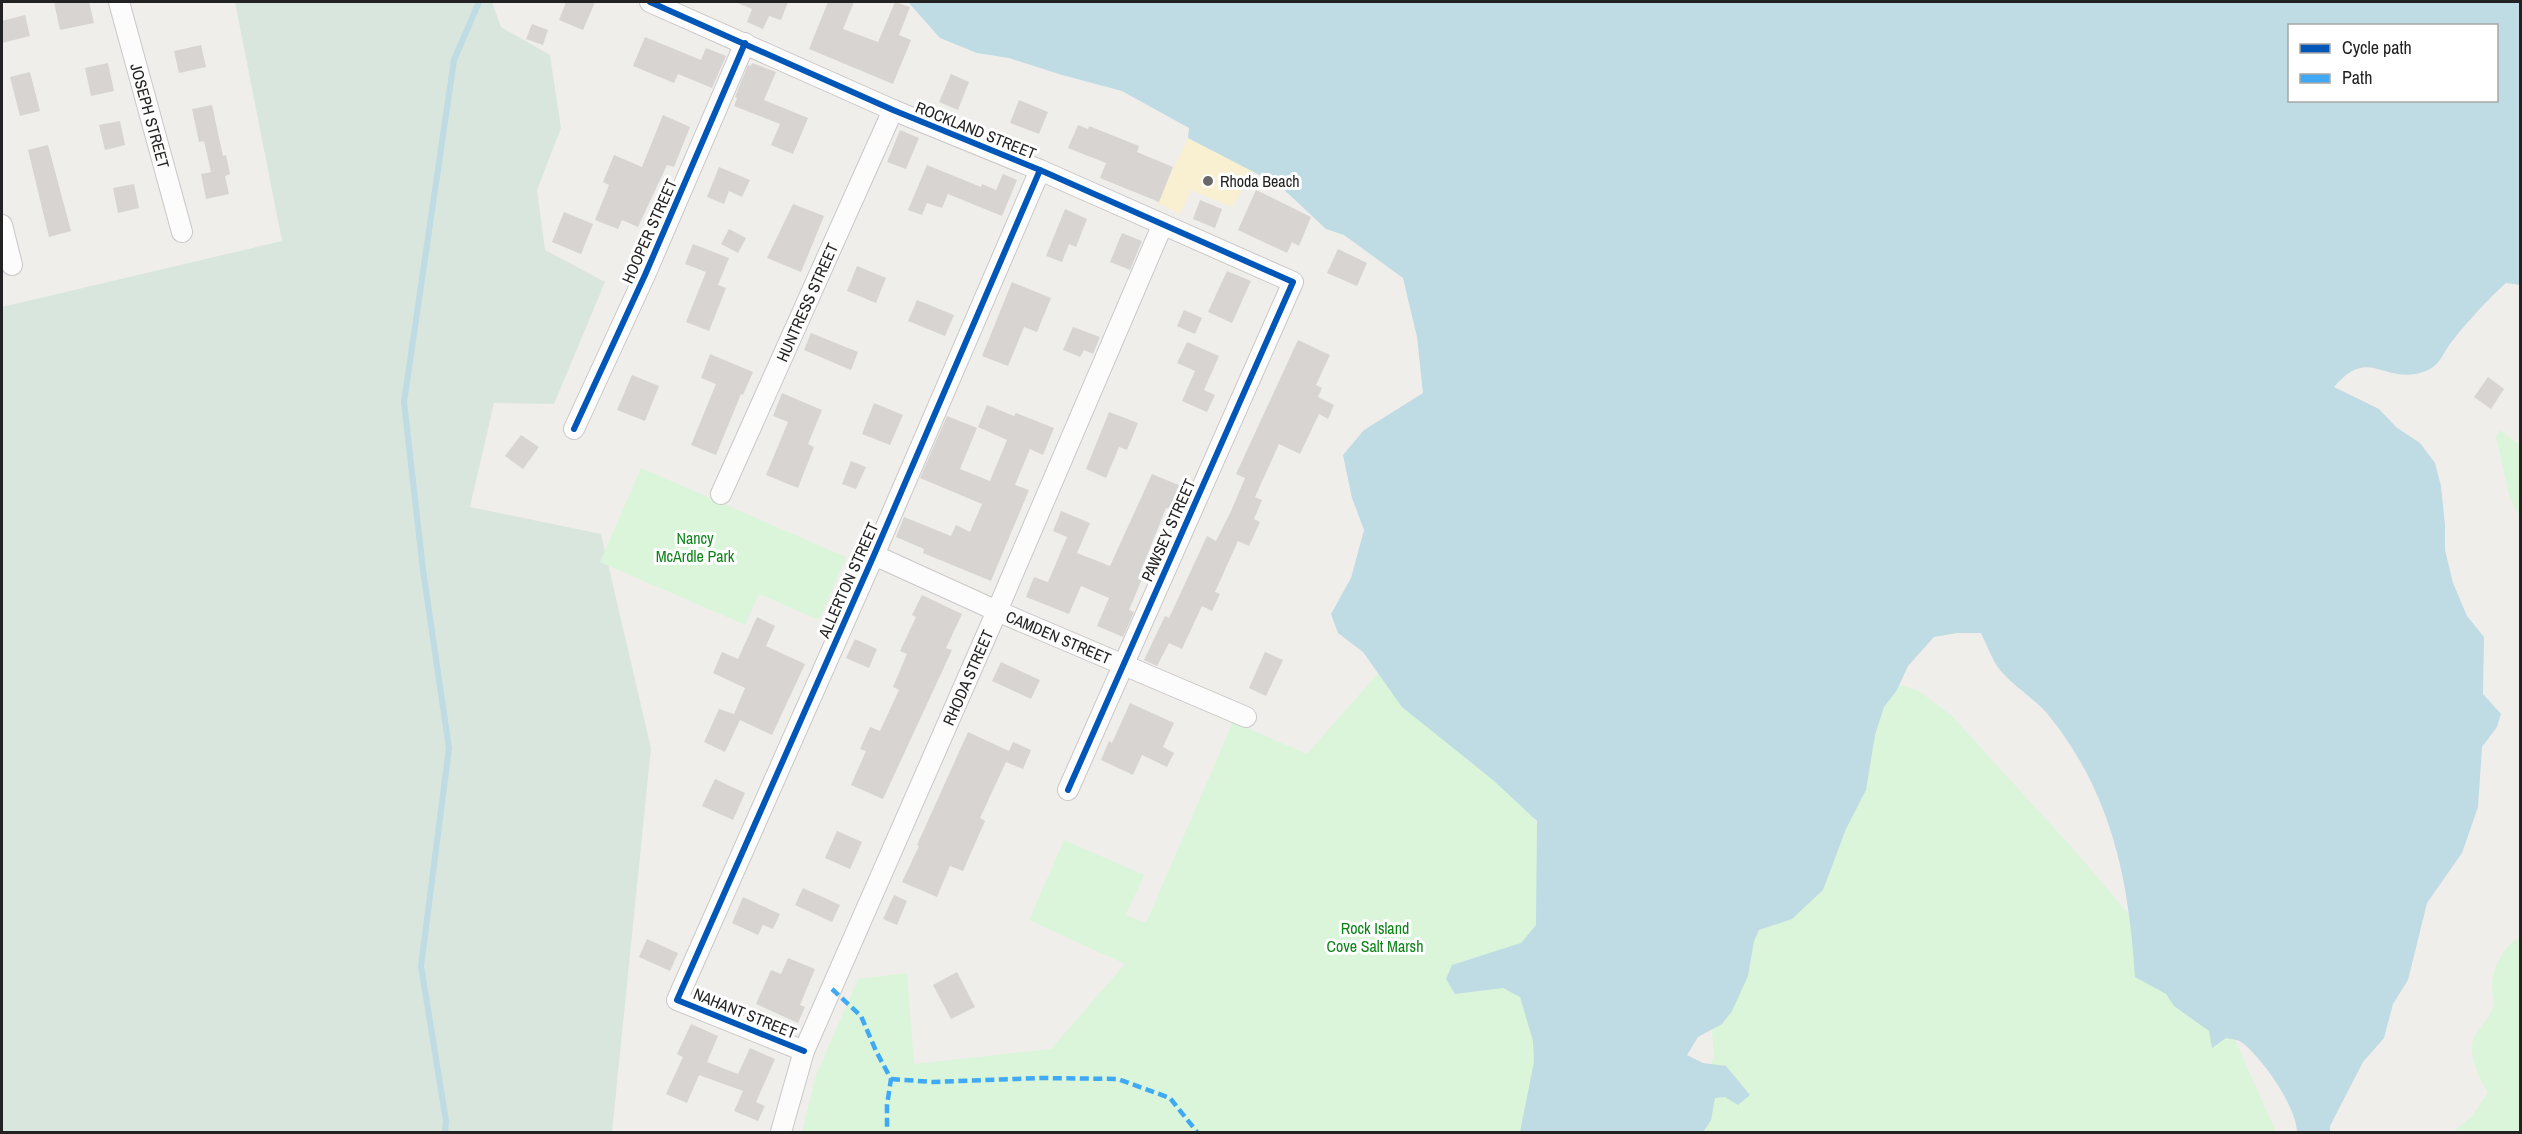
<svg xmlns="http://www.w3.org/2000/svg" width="2522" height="1134" font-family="'Archivo Narrow',sans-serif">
<rect width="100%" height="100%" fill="#f0eeeb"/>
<path fill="#d9e6de" d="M 235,2 L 492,2 L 501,27 L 550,55 L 561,128 L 537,190 L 545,250 L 605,282 L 554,404 L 494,403 L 470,507 L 601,534 L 651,748 L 612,1132 L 2,1132 L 2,307 L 282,241 Z"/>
<path fill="#f8f0d0" d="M 1188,138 L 1253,171 L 1232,207 L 1191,190 L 1180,214 L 1157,203 Z"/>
<g fill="#daf5da">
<path d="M 2500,430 L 2520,445 L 2520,517 L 2510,498 L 2496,437 Z"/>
<path d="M 641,468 L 846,557 L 819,620 L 759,594 L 745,625 L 600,562 Z"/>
<path d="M 1409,638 L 1522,798 L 1579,898 L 1654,1132 L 802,1132 L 816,1075 L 858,979 L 907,973 L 914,1064 L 1051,1049 L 1125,964 L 1029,920 L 1064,840 L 1144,875 L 1126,915 L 1146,923 L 1233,722 L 1307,754 Z"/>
<path d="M 1896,684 L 1919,691 L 1951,715 L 2076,852 L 2235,1040 L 2276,1132 L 1700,1132 L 1699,1120 L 1714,1053 L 1707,982 L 1868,720 Z"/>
<path d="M 2520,937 L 2520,1132 L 2453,1132 L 2472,1116 L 2488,1093 C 2480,1079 2473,1066 2472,1050 C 2470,1033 2488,1023 2492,1009 C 2495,1002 2493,998 2492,992 C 2490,972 2503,945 2520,937 Z"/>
</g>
<path fill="#bfdbe3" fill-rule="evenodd" d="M 908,2 L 2520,2 L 2520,285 L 2506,283 C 2487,300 2469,320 2453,340 C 2443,352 2441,365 2426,371 C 2384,387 2370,344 2334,387 L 2379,409 L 2396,427 L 2420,443 L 2435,463 L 2441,486 L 2445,525 L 2445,550 L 2453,583 L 2467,616 L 2484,637 L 2483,694 L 2501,714 L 2497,727 L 2482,747 L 2478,807 L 2462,853 L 2427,903 L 2408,980 L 2393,1004 L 2384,1038 L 2363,1062 L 2330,1126 L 2330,1132 L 2297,1132 C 2296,1106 2264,1061 2244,1044 C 2240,1040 2232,1039 2226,1038 L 2212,1048 L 2209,1031 L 2174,1006 L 2166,994 L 2135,977 C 2129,880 2112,795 2050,717 C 2036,699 2014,687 2000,670 C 1992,660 1987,645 1981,633 L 1957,633 L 1934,637 L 1908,666 L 1897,690 L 1884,707 L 1875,735 L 1866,790 L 1846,829 L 1823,890 L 1792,919 L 1759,930 L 1754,941 L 1748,976 L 1732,1011 L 1722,1024 L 1698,1037 L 1687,1055 L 1703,1063 L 1726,1066 L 1750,1095 L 1738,1105 L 1725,1097 L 1715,1098 L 1711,1120 L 1703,1132 L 1520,1132 L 1534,1062 L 1533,1041 L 1520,997 L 1503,988 L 1455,994 L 1446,979 L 1452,965 L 1521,943 L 1536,925 L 1537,821 L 1493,780 L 1402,707 L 1363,652 L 1338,633 L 1331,614 L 1351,578 L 1364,530 L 1352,498 L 1343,455 L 1364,430 L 1423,393 L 1417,337 L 1403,278 L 1344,235 L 1326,229 L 1279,185 L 1188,138 L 1189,128 L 1122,91 L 1062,75 L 1009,58 L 977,53 L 940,38 ZM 2290,26 L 2496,26 L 2496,100 L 2290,100 Z"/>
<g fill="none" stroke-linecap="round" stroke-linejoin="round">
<path stroke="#bfdbe3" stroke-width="6" d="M 445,1132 L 446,1121 L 421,966 L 449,748 L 423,570 L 404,402 L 454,60 L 479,2"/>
</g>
<g fill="#d7d4d2">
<path d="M 54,2 L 89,2 L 94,23 L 60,30 Z"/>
<path d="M 566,2 L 595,2 L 583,30 L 559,20 Z"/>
<path d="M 735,2 L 788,2 L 781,20 L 769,16 L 763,29 L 747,22 L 752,9 Z"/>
<path d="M 828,2 L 854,2 L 843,29 L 878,42 L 895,2 L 910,7 L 899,35 L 911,40 L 893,84 L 809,49 Z"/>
<path d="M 25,15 L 30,36 L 2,43 L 2,21 Z"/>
<path d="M 532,24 L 548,30 L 543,45 L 526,39 Z"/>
<path d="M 645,37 L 701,60 L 706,48 L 726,56 L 712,88 L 678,74 L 674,83 L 633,66 Z"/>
<path d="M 201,45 L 206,67 L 179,73 L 174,51 Z"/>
<path d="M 108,63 L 114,91 L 91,96 L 85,68 Z"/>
<path d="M 752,63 L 776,72 L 764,100 L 808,118 L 793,154 L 771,145 L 780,124 L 734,106 L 737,98 L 735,97 L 748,65 L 751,66 Z"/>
<path d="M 30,72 L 40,111 L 20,116 L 10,77 Z"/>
<path d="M 951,74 L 969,82 L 958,110 L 939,102 Z"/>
<path d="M 1019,100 L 1048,112 L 1039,134 L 1010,123 Z"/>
<path d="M 212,105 L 223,156 L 226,155 L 230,174 L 225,176 L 229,194 L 206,199 L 201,174 L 211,172 L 204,141 L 199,142 L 192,109 Z"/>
<path d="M 663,115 L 690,127 L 674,167 L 667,165 L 638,227 L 622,220 L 618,229 L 595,220 L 609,185 L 603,182 L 614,155 L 642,167 Z"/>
<path d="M 120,121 L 125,145 L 105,150 L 99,125 Z"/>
<path d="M 1078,125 L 1088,129 L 1089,126 L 1139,146 L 1137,152 L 1173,167 L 1159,202 L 1100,178 L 1106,163 L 1068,148 Z"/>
<path d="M 900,130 L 919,138 L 906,169 L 887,162 Z"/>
<path d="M 48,145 L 71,231 L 49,237 L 28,150 Z"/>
<path d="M 927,165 L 981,187 L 982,184 L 996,190 L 1003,174 L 1017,180 L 1002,216 L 948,194 L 942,208 L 927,203 L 922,215 L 908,210 Z"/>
<path d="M 719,167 L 750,180 L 742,197 L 729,191 L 724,204 L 707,197 Z"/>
<path d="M 134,184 L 139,208 L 118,213 L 113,188 Z"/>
<path d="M 1256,190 L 1311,217 L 1299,246 L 1292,242 L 1287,253 L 1238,230 Z"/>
<path d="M 1200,200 L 1222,209 L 1215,228 L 1193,219 Z"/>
<path d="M 793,204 L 824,216 L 801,272 L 767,258 Z"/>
<path d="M 1065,209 L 1087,219 L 1076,247 L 1069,244 L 1062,262 L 1046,256 Z"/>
<path d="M 564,212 L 593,224 L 581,254 L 552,242 Z"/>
<path d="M 729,229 L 746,238 L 738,253 L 721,244 Z"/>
<path d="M 1122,233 L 1142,241 L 1130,270 L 1110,262 Z"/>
<path d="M 693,244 L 729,258 L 718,285 L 726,288 L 709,331 L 686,322 L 706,272 L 685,264 Z"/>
<path d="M 1338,249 L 1367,263 L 1357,286 L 1327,273 Z"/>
<path d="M 857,266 L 886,278 L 876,303 L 847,291 Z"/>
<path d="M 1227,271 L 1251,281 L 1232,323 L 1208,312 Z"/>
<path d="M 1012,282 L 1051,298 L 1037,332 L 1024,327 L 1008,366 L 982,356 Z"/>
<path d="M 917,300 L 954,315 L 945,336 L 908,321 Z"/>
<path d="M 1184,310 L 1202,318 L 1195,334 L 1177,326 Z"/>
<path d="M 1073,327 L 1100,337 L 1093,354 L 1084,350 L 1080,357 L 1063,350 Z"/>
<path d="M 811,333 L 858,352 L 851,370 L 804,350 Z"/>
<path d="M 1298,340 L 1330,355 L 1316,385 L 1322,388 L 1318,397 L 1334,405 L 1328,419 L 1319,414 L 1300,454 L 1279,444 L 1255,497 L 1262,500 L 1254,519 L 1260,522 L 1249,546 L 1238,541 L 1215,592 L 1220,594 L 1212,611 L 1202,606 L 1182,649 L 1169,643 L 1157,666 L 1144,660 L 1165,616 L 1169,618 L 1207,536 L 1216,541 L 1232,509 L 1245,478 L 1236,474 Z"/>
<path d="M 1187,342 L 1219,356 L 1204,390 L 1215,395 L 1207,412 L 1182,401 L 1195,371 L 1177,363 Z"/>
<path d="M 710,354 L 753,372 L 743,395 L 741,394 L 716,455 L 691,445 L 716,384 L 701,378 Z"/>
<path d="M 632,375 L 659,386 L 645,421 L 617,410 Z"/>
<path d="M 2488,377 L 2504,389 L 2491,409 L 2474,397 Z"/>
<path d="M 782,393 L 822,410 L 808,444 L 814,447 L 798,488 L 766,475 L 788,422 L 773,416 Z"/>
<path d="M 874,403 L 903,415 L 890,445 L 862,434 Z"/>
<path d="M 987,405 L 1014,416 L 1016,413 L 1054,428 L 1043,455 L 1030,449 L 1015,485 L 1029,490 L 991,581 L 923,553 L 924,549 L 896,537 L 904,517 L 951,536 L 956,525 L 970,532 L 982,504 L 920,478 L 947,416 L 977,428 L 960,469 L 990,481 L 1007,440 L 978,427 Z"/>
<path d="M 1109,412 L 1138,423 L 1127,450 L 1119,447 L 1106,478 L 1086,469 Z"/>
<path d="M 521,435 L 539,447 L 523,469 L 505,456 Z"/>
<path d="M 851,461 L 866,467 L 856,489 L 842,484 Z"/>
<path d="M 1152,474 L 1181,486 L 1171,510 L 1166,508 L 1138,578 L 1142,579 L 1129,610 L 1134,612 L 1123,637 L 1097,626 L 1109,598 L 1081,586 L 1069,614 L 1026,597 L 1034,577 L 1048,582 L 1067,537 L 1053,531 L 1061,511 L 1090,523 L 1077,553 L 1110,566 Z"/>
<path d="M 922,595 L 962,614 L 946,648 L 952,650 L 883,799 L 851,785 L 866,751 L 860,749 L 870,727 L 880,731 L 899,690 L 893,687 L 907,654 L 900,651 L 916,617 L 912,615 Z"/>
<path d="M 757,617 L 775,626 L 766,646 L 805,664 L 772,735 L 740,720 L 725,752 L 704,742 L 719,709 L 734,714 L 745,688 L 713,673 L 722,652 L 738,659 Z"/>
<path d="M 855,639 L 877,649 L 869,668 L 846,658 Z"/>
<path d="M 1265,652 L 1283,660 L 1266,696 L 1249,688 Z"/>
<path d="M 1001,662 L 1040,680 L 1031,699 L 992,681 Z"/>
<path d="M 1130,703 L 1174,723 L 1163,747 L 1174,753 L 1167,767 L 1142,755 L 1133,775 L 1101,760 L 1109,741 L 1112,743 Z"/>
<path d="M 968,732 L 1009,751 L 1013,742 L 1031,750 L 1023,769 L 1006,762 L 980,818 L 985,821 L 963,871 L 950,866 L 937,897 L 902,882 L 919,846 L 917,845 Z"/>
<path d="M 715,779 L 745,793 L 733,820 L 702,806 Z"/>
<path d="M 837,831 L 862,842 L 850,869 L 825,858 Z"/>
<path d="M 803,888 L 840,905 L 832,922 L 795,905 Z"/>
<path d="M 894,895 L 907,901 L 897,925 L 883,919 Z"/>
<path d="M 743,897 L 780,914 L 773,929 L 763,925 L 758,935 L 732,923 Z"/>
<path d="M 647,939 L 678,953 L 670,971 L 639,957 Z"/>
<path d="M 788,958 L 815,969 L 800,1005 L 805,1007 L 798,1023 L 756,1004 L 771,970 L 781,974 Z"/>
<path d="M 957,972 L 975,1007 L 951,1019 L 933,985 Z"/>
<path d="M 691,1024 L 718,1036 L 707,1062 L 738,1074 L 750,1048 L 775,1059 L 756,1102 L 765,1106 L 758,1121 L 734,1111 L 743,1091 L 699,1075 L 687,1103 L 666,1094 L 683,1057 L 677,1054 Z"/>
</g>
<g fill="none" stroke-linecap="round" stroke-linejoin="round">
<g stroke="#c9c8c7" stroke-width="22">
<g id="minor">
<path id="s1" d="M 119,2 L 182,232"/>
<path d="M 650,2 L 893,110 L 1040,170 L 1293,282 L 1068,790"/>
<path d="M 2,225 L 12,265"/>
<path d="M 574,429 L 645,275 L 745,43"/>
<path id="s2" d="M 721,494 L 893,110"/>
<path id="s3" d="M 874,555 L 997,611 L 1246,717"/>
<path d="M 804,1051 L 677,1000 L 874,555 L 1040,170"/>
<path id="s4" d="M 781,1132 L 804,1051 L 997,611 L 1162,226"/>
</g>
</g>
<use href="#minor" stroke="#fdfcfc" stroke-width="20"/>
<g stroke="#3fa9f5" stroke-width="4.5" stroke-dasharray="9 4.5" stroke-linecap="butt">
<path d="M 832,989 L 861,1016 L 876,1051 L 891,1079 L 887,1105 L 887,1132"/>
<path d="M 891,1079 L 933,1082 L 1042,1078 L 1118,1079 L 1170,1098 L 1197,1132"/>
</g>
<g stroke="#fff" stroke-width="10">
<g id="cycleway">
<path d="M 650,2 L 893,110 L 1040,170 L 1293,282 L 1068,790"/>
<path d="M 574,429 L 645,275 L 745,43"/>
<path d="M 804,1051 L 677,1000 L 874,555 L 1040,170"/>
</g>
</g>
<use href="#cycleway" stroke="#0057b8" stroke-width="6"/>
</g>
<circle fill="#6a6968" stroke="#fff" stroke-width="2" cx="1208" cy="181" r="6"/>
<g text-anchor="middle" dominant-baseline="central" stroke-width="6" stroke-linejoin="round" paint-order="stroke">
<g font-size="16" fill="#222" stroke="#fff">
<text stroke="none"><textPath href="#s1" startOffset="118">JOSEPH STREET</textPath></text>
<text transform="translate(976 130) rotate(22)">ROCKLAND STREET</text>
<text transform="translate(649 231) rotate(-66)">HOOPER STREET</text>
<text stroke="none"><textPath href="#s2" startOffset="210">HUNTRESS STREET</textPath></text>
<text transform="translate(1168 530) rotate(-66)">PAWSEY STREET</text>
<text transform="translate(848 580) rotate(-66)">ALLERTON STREET</text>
<text stroke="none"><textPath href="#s3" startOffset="202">CAMDEN STREET</textPath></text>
<text stroke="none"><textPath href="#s4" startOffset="492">RHODA STREET</textPath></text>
<text transform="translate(745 1013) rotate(22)">NAHANT STREET</text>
</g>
<g font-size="16" fill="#222" stroke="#fff" text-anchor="start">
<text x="1220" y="181">Rhoda Beach</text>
</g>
<g font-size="16" fill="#0c8416" stroke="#fff">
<text x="695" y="538">Nancy<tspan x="695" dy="18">McArdle Park</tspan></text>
<text x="1375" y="928">Rock Island<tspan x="1375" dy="18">Cove Salt Marsh</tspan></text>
</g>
</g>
<rect width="2522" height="1134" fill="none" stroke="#222222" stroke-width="6"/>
<rect x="2288" y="24" width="210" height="78" fill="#ffffff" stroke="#a7a7a7" stroke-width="1.5"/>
<rect x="2300" y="44" width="30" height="9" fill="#0057b8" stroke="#a7a7a7" stroke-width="1.5"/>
<text x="2342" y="54" font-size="18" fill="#222222">Cycle path</text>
<rect x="2300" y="74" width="30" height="9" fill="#3fa9f5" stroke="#a7a7a7" stroke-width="1.5"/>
<text x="2342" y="84" font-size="18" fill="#222222">Path</text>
</svg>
